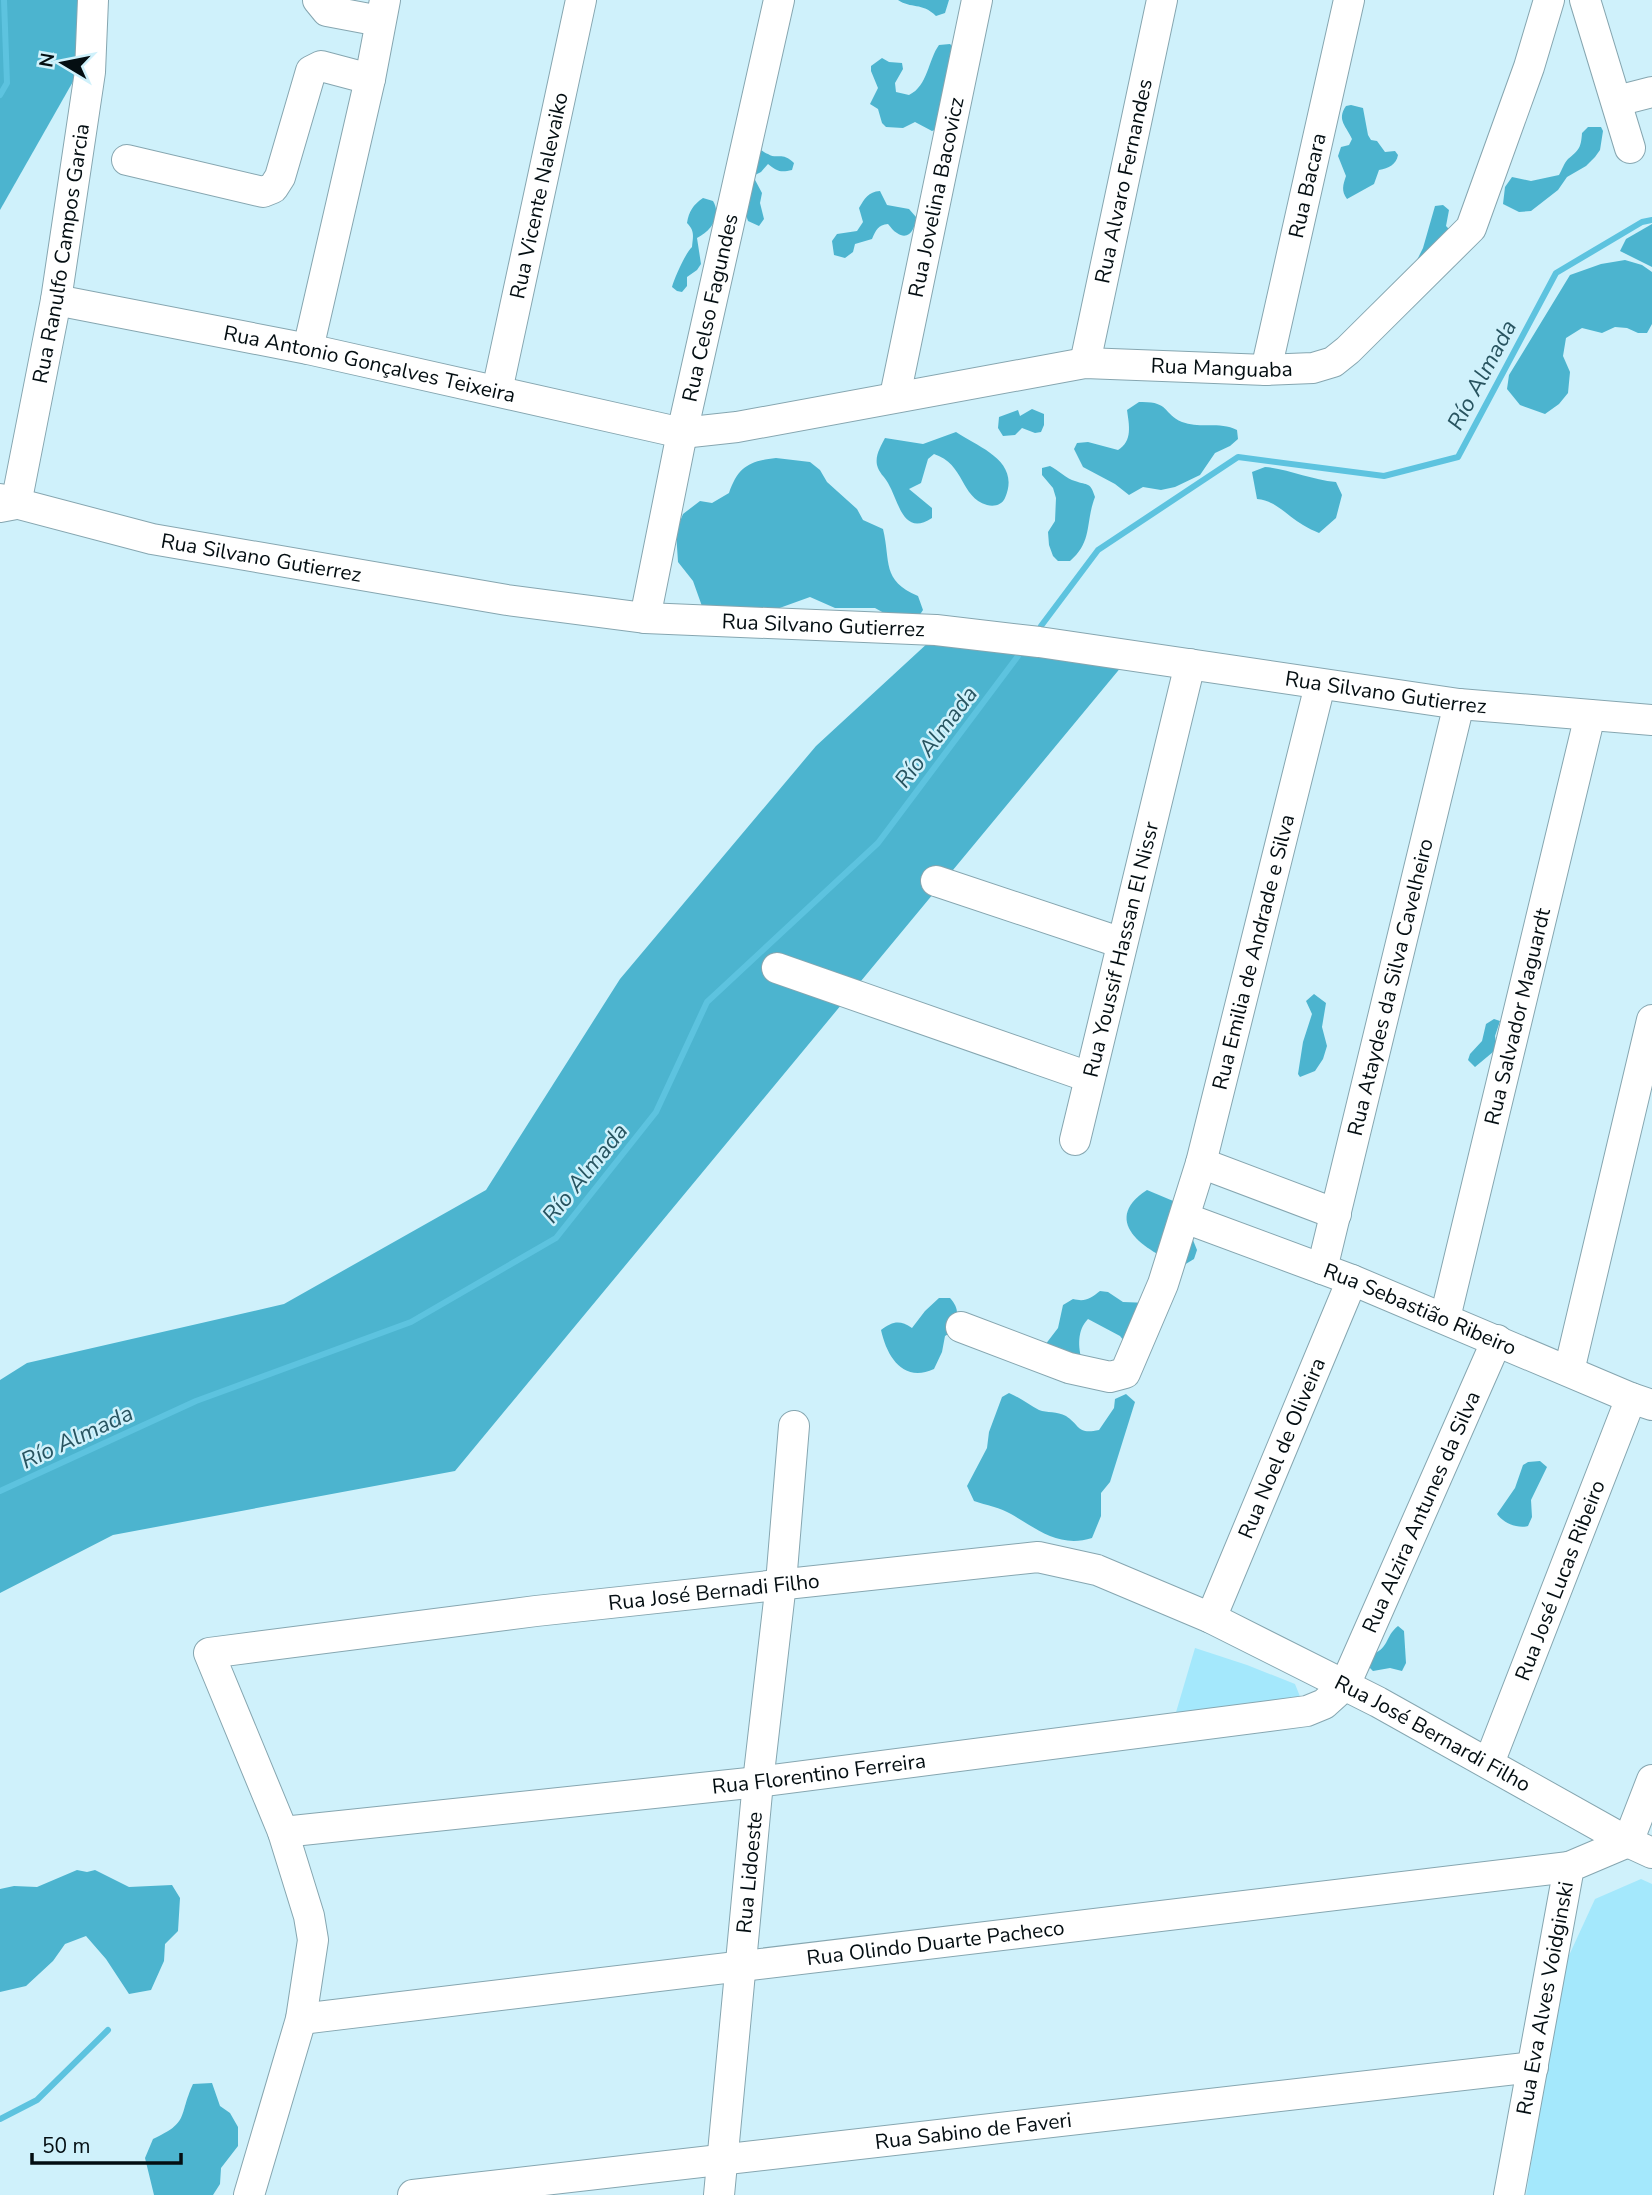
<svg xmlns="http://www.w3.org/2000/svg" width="1652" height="2195" font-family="'Nunito Sans',sans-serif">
<rect width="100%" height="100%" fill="#cff1fb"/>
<g fill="#a4e8fc">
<path d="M 1195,1648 L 1247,1665 L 1295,1684 L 1301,1699 L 1174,1719 Z"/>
<path d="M 1641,1879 L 1652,1884 L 1652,2195 L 1526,2195 L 1546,2069 L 1566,1962 L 1595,1899 Z"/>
</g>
<g fill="#4cb4cf">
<path d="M 0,0 L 81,0 L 79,71 L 0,210 Z"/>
<path d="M 898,0 L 949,0 L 945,13 L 936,16 C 922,2 911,9 898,0 Z"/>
<path d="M 950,44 L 957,51 L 943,127 L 932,131 L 915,122 L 903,128 L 886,127 L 882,123 L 878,109 L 870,104 L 878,88 L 871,71 L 871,66 L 882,58 L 889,62 L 902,63 L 903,69 L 895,83 L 896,92 L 909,95 C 928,86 928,60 939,45 Z"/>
<path d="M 1351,105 L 1363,108 L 1368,135 L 1371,140 L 1377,141 L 1385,152 L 1395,151 L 1398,155 C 1396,165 1389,168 1379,170 L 1374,184 L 1347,199 C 1341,191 1343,185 1346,176 L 1338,156 L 1341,147 L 1349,145 L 1352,139 C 1347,127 1336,120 1346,106 Z"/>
<path d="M 1588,127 L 1601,127 L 1603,131 L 1600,150 L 1595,157 L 1586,166 L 1567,177 L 1558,190 L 1531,211 L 1519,212 L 1503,204 L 1505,187 L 1512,177 L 1531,181 L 1559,175 C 1562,170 1564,163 1568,159 C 1579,150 1581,148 1582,133 Z"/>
<path d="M 758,149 C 762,150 765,153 768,154 C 777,160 782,151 794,163 L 792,170 C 780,173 777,171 768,164 L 761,172 L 755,175 L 754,178 L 762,193 L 760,203 L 764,219 L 759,226 L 748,221 L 742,203 Z"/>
<path d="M 880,191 L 887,205 L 909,209 L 916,217 C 916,227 909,242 897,233 C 893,231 891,227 888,224 C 878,225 876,230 872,239 L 855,244 L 853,252 L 845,258 L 834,255 L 832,241 L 837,234 L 857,231 L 863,222 L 859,208 C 865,198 868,192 880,191 Z"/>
<path d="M 703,198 L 713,201 C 722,216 711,231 697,238 L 701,264 L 697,270 L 687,277 L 687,286 L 682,292 L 677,291 L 672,287 C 674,279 686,252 692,247 C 693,236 695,231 687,223 C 689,211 693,205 703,198 Z"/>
<path d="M 1443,205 L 1449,210 L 1446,226 L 1449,229 L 1415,264 L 1423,248 L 1435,206 Z"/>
<path d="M 1652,224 L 1652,267 L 1620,251 L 1626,239 Z"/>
<path d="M 1625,260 L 1642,265 L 1652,272 L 1652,324 L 1647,333 L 1638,333 L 1627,328 L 1615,327 L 1602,333 L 1582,328 L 1566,338 L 1563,356 L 1570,372 L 1568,393 L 1559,404 L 1545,414 L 1520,405 L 1507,389 L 1509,375 L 1570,275 L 1601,264 Z"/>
<path d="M 1139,402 C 1170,401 1162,413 1182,422 C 1200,429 1219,421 1237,430 L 1238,439 L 1230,446 L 1215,453 L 1200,475 L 1175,487 L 1161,490 L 1143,487 L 1129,495 L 1115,484 L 1083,467 L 1074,449 L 1077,443 L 1088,442 L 1118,450 C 1133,441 1129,425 1127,410 Z"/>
<path d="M 1032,409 L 1044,414 L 1044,425 L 1041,432 L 1035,433 L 1022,428 L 1015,435 L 1003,436 L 998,428 L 999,417 L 1018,410 L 1020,416 Z"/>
<path d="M 956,432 C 980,448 1021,461 1005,498 C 1002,505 994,507 987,505 C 960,497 965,464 934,454 L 928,459 L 921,483 L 909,489 L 932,508 L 932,518 C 903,537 899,502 888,483 C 884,476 879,473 877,465 C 875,455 881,446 885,438 L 923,444 Z"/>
<path d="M 776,458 L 810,462 L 820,470 L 827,482 L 857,509 L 863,520 L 883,529 C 891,562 881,580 918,596 L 923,610 L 919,616 L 891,617 L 875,608 L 835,608 L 810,597 L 774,610 L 703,609 L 693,581 L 678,562 L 676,531 L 683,514 L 700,501 L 712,503 L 729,493 C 738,467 749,461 776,458 Z"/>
<path d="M 1050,466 C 1058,470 1067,479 1075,481 C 1088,486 1090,481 1095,497 C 1085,523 1093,541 1070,561 L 1058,561 L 1053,556 L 1049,545 L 1048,532 L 1055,521 L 1056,498 L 1053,488 L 1042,475 L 1042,468 Z"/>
<path d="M 1265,467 C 1289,469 1311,480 1336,482 L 1342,495 L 1336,518 L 1319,533 C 1314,531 1308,528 1303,525 C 1287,516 1277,501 1257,499 L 1252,472 Z"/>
<path d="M 930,641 L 1122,666 L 455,1471 L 113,1535 L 0,1593 L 0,1380 L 27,1363 L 284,1304 L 486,1190 L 620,979 L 816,746 Z"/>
<path d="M 1314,994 L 1326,1003 L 1322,1027 L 1327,1046 L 1323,1059 L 1315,1071 L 1300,1077 L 1298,1074 L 1303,1042 L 1312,1014 L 1306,1001 Z"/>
<path d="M 1494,1019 L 1500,1021 L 1495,1036 L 1496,1043 L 1493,1052 L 1475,1067 L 1468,1060 L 1470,1054 L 1482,1041 L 1486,1024 Z"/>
<path d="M 1147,1190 L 1178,1203 L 1197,1250 L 1194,1259 L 1184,1265 C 1150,1255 1097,1222 1147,1190 Z"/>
<path d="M 1100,1291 L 1108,1292 L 1123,1302 L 1149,1303 L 1124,1341 L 1120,1336 L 1088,1319 C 1077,1330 1078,1347 1082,1361 L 1045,1345 L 1058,1328 L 1063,1305 L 1073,1299 C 1085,1302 1090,1299 1100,1291 Z"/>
<path d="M 939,1298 L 950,1298 C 960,1309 958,1317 953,1331 L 945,1336 L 942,1352 L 934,1369 C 903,1383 887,1357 881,1330 C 893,1321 900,1320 912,1328 L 925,1311 Z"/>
<path d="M 1009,1393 C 1021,1398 1029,1405 1039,1410 C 1047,1413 1057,1411 1066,1416 C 1080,1425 1077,1435 1099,1430 L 1114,1408 L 1115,1399 L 1126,1394 L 1135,1402 L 1110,1482 L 1101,1493 L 1101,1516 L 1092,1538 C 1060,1548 1038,1530 1011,1514 C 1001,1508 986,1505 974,1501 L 967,1486 L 987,1448 L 989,1432 L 1002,1397 Z"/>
<path d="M 1540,1461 L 1547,1467 L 1531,1500 L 1532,1517 L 1528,1526 C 1518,1529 1503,1523 1497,1514 L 1515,1488 L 1523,1465 L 1528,1462 Z"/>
<path d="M 1398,1626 L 1404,1631 L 1406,1663 L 1402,1671 L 1390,1668 L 1373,1671 L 1366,1664 L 1370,1655 C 1390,1649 1384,1637 1398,1626 Z"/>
<path d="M 77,1870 L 87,1872 L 95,1870 L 129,1887 L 172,1885 L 180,1898 L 178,1931 L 165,1944 L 164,1961 L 151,1990 L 129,1994 L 106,1959 L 86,1936 L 65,1944 L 53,1961 L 26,1986 L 0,1992 L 0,1889 L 14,1886 L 37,1887 Z"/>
<path d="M 212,2083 L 220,2106 L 230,2113 L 238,2127 L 238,2146 L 221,2168 L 220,2184 L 213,2195 L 154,2195 L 145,2158 L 153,2139 C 190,2122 178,2117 193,2084 Z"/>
</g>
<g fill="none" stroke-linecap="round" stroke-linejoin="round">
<g stroke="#5dc3df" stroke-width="6">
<path d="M 0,95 L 7,83 L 4,0"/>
<path d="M 1041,626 L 1098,550 L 1238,457 L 1384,476 L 1458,457 L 1556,273 L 1642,222 L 1652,220"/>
<path d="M 0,1491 L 196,1401 L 411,1322 L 556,1238 L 656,1112 L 707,1002 L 878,843 L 1018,656"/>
<path d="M 0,2119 L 37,2100 L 108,2030"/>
</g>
<g stroke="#86a6b0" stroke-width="32">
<g id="minor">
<path d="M 318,0 L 327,11 L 380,21"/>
<path d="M 1585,0 L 1630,148"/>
<path d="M 1617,101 L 1652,92"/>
<path d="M 127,160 L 263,192 L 273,188 L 280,177 L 311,71 L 321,66 L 370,79"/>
<path id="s1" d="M 56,300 L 308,349 L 682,433 L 737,427 L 1085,363 L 1266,370 L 1313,368 L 1333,362 L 1348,350 L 1471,228 L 1529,67 L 1549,0"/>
<path d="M 308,349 L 370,79 L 385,0"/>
<path id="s2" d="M 1085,363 L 1162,0"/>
<path id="s3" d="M 1266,370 L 1349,0"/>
<path id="s4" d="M 497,391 L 581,0"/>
<path id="s5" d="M 895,396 L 977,0"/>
<path id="s6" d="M 0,499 L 152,539 L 507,600 L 645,618 L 936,630 L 1039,642 L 1459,704 L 1652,720"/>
<path id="s7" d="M 0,507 L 16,504 L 56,300 L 90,72 L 93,0"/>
<path id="s8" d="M 645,618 L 682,433 L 779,0"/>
<path d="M 936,881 L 1122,943"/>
<path d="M 777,968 L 1089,1077"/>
<path id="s9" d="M 1075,1140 L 1190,664"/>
<path d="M 1201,1163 L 1336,1214"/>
<path id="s10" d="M 1185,1218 L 1352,1280 L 1631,1398 L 1652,1405"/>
<path id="s11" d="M 1322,1269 L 1459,704"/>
<path id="s12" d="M 1445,1318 L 1590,715"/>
<path id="s13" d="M 961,1327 L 1069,1368 L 1110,1377 L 1125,1373 L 1163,1284 L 1201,1163 L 1320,685"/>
<path d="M 1569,1371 L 1652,1020"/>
<path id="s14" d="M 1211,1618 L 1352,1280"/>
<path id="s15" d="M 1489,1763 L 1631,1398"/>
<path id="s16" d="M 283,1832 L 758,1782 L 1307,1711 L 1324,1704 L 1345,1685 L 1497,1340"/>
<path id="s17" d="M 301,2019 L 1569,1867"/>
<path id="s18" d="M 249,2195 L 301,2019 L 313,1940 L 309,1916 L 283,1832 L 209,1653 L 536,1611 L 1038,1557 L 1097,1570 L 1211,1618 L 1378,1702 L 1628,1842 L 1652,1853"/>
<path id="s19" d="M 413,2195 L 1533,2067"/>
<path id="s20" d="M 719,2195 L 758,1782 L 781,1583 L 794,1426"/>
<path id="s21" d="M 1509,2195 L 1569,1867 L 1628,1842 L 1652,1780"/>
</g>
</g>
<use href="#minor" stroke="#fff" stroke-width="30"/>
</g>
<g text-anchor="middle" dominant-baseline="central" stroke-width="5" stroke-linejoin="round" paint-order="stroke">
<g font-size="21" fill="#040e12" stroke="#cff1fb">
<text stroke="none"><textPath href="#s2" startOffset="186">Rua Alvaro Fernandes</textPath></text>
<text stroke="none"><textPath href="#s3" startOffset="189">Rua Bacara</textPath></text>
<text stroke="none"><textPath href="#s4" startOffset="200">Rua Vicente Nalevaiko</textPath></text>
<text stroke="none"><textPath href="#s5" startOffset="203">Rua Jovelina Bacovicz</textPath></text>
<text stroke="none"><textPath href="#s7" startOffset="271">Rua Ranulfo Campos Garcia</textPath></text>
<text stroke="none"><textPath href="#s8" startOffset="317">Rua Celso Fagundes</textPath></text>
<text stroke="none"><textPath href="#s1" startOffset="320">Rua Antonio Gonçalves Teixeira</textPath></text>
<text stroke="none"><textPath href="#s1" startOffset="1186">Rua Manguaba</textPath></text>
<text stroke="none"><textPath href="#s6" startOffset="268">Rua Silvano Gutierrez</textPath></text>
<text stroke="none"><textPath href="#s6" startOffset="835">Rua Silvano Gutierrez</textPath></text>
<text stroke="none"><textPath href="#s6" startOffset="1402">Rua Silvano Gutierrez</textPath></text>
<text stroke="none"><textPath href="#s9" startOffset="196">Rua Youssif Hassan El Nissr</textPath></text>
<text stroke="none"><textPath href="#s13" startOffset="614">Rua Emilia de Andrade e Silva</textPath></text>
<text stroke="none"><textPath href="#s11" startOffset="290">Rua Ataydes da Silva Cavelheiro</textPath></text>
<text stroke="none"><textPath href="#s12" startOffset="310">Rua Salvador Maguardt</textPath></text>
<text stroke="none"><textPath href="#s10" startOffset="252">Rua Sebastião Ribeiro</textPath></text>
<text stroke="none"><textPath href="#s14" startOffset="184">Rua Noel de Oliveira</textPath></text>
<text stroke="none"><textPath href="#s16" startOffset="1267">Rua Alzira Antunes da Silva</textPath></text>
<text stroke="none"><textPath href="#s15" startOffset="196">Rua José Lucas Ribeiro</textPath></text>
<text stroke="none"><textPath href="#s18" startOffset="1078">Rua José Bernadi Filho</textPath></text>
<text stroke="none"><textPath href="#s18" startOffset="1838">Rua José Bernardi Filho</textPath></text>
<text stroke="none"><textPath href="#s16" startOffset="539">Rua Florentino Ferreira</textPath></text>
<text stroke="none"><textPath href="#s20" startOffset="324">Rua Lidoeste</textPath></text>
<text stroke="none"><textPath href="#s17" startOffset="639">Rua Olindo Duarte Pacheco</textPath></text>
<text stroke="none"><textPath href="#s21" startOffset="200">Rua Eva Alves Voidginski</textPath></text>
<text stroke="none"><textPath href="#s19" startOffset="564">Rua Sabino de Faveri</textPath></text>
</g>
<g font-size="23" font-style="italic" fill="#285460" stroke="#cff1fb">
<text transform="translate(1482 375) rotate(-62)">Río Almada</text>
<text transform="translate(936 737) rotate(-53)">Río Almada</text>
<text transform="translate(585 1173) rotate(-51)">Río Almada</text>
<text transform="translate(77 1437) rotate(-25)">Río Almada</text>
</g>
</g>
<g transform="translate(63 63) rotate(280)" stroke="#cff1fb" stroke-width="5" paint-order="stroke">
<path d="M0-5L12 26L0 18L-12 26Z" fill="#040e12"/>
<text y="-10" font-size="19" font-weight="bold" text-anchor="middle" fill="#040e12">N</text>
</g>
<path d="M32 2153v10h149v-10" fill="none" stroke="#040e12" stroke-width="3.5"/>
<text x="42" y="2153" font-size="21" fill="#040e12" stroke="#cff1fb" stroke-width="5" paint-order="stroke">50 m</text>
</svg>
